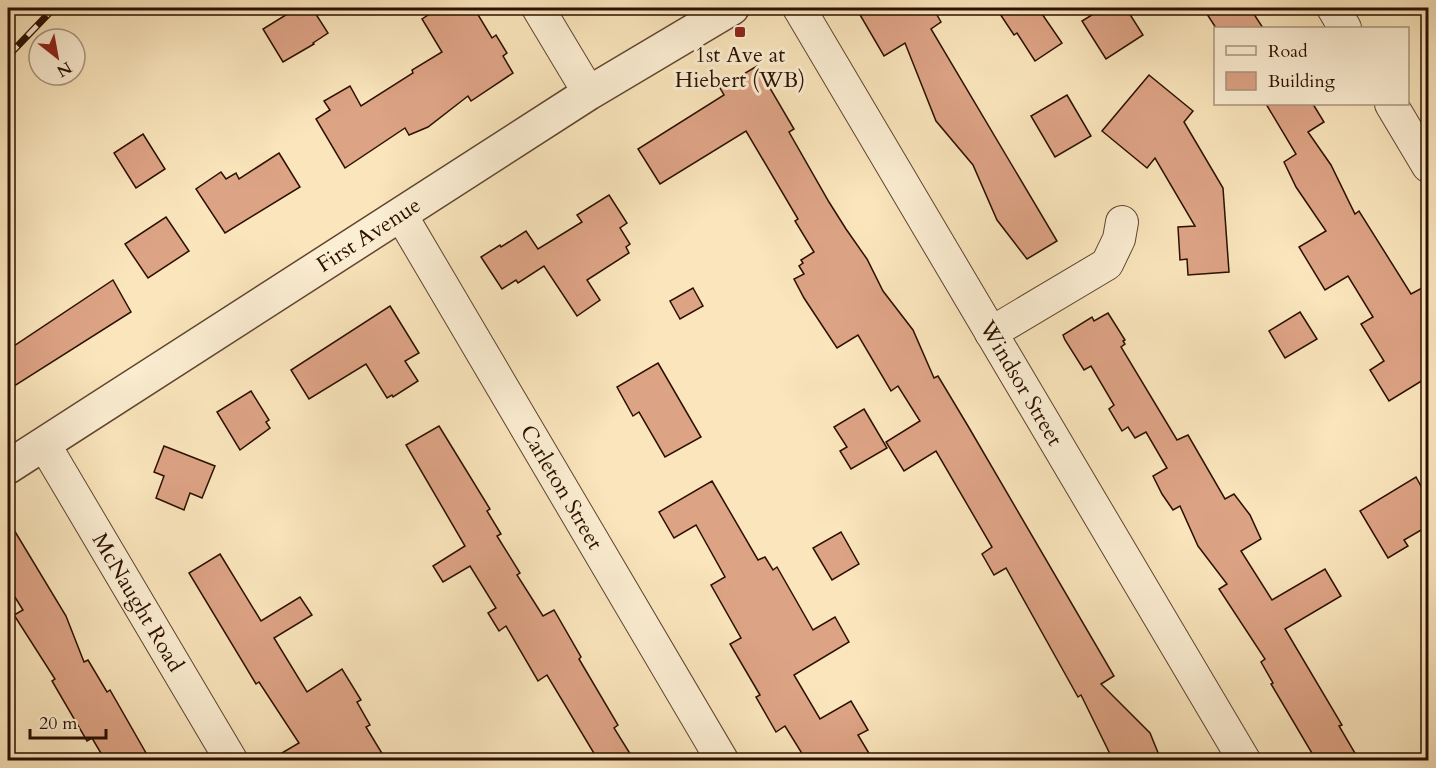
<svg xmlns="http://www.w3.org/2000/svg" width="1436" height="768" font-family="Cardo,serif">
<rect width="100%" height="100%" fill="#fae5bc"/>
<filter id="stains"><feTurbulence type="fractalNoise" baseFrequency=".00333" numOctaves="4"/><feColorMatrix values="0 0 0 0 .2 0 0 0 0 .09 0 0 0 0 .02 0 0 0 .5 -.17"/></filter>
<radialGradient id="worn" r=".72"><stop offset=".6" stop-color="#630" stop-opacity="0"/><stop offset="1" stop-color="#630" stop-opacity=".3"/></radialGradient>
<g fill="#dda385" stroke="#2b1000" stroke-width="1.5">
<path d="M 297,8 L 312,8 L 328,33 L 313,43 L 314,44 L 283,62 L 263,29 Z"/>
<path d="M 424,8 L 474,8 L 492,38 L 496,35 L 507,53 L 503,56 L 513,73 L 471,101 L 468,96 L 428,127 L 409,135 L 405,128 L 345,168 L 316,119 L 330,110 L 324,101 L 350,86 L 361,106 L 413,73 L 412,70 L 442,52 L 422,19 L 428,15 Z"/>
<path d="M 856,8 L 933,8 L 941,22 L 931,29 L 1057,241 L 1027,259 L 997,220 L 973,165 L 936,121 L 905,43 L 884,56 Z"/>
<path d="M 996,8 L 1038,8 L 1062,43 L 1035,61 L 1017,33 L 1014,35 Z"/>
<path d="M 1103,8 L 1126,8 L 1143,35 L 1106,59 L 1082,21 Z"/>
<path d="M 1203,8 L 1250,8 L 1263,28 L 1216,28 Z"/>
<path d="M 757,66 L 794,129 L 789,132 L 829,202 L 846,229 L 867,259 L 883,291 L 913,330 L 934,378 L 938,376 L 968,426 L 1114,676 L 1101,684 L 1150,733 L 1161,760 L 1113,760 L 1081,695 L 1078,697 L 1006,568 L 994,575 L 982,554 L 992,547 L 936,451 L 904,471 L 886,442 L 920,421 L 898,386 L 891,391 L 858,335 L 837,348 L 804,298 L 794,279 L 804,274 L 799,266 L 803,263 L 801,260 L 814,252 L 795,221 L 798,219 L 746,131 L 660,184 L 638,149 L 724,95 L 720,88 Z"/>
<path d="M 1149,75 L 1193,111 L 1184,122 L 1223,188 L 1229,272 L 1188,275 L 1187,259 L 1180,260 L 1178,227 L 1195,226 L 1155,158 L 1147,168 L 1102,131 Z"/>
<path d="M 1067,95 L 1091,136 L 1055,157 L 1031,116 Z"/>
<path d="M 1266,104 L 1313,104 L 1324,122 L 1308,132 L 1331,165 L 1355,214 L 1359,211 L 1411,294 L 1422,288 L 1428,299 L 1428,377 L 1389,401 L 1370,370 L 1384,361 L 1361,324 L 1373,317 L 1348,276 L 1325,290 L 1299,247 L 1326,231 L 1296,187 L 1284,162 L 1296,154 Z"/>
<path d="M 143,134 L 165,169 L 136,188 L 114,153 Z"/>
<path d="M 279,153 L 300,187 L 225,233 L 196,189 L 221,172 L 226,179 L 236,173 L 239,179 Z"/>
<path d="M 609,195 L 627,223 L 620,228 L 630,244 L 626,247 L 629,253 L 587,280 L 600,300 L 577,316 L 544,266 L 518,283 L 516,280 L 502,289 L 481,257 L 500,245 L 501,247 L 526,231 L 538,249 L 582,222 L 577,215 Z"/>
<path d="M 166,217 L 189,251 L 148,278 L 125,244 Z"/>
<path d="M 113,280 L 131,312 L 8,390 L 8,350 Z"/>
<path d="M 693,288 L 703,306 L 680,319 L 670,301 Z"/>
<path d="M 390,306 L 419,353 L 405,361 L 418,381 L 393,397 L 392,395 L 387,398 L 366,364 L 309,399 L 291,370 Z"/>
<path d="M 1300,312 L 1317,339 L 1285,358 L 1269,331 Z"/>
<path d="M 1108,313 L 1125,340 L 1123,341 L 1125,344 L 1121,347 L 1177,440 L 1188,435 L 1225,499 L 1234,494 L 1250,515 L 1261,539 L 1241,551 L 1272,600 L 1325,569 L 1341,596 L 1285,629 L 1342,725 L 1339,726 L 1359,760 L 1316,760 L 1271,684 L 1273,683 L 1261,662 L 1265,659 L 1219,589 L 1227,584 L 1198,546 L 1180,506 L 1173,510 L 1162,494 L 1153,476 L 1167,468 L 1146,432 L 1135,438 L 1128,427 L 1122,431 L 1109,409 L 1114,405 L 1091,366 L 1084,370 L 1065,340 L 1063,335 L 1092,317 L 1094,321 Z"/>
<path d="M 658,363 L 701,437 L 665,457 L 639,412 L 633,416 L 617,387 Z"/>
<path d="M 251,391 L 269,420 L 266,422 L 270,428 L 240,450 L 217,412 Z"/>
<path d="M 864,409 L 887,448 L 851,469 L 840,451 L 847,447 L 834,427 Z"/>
<path d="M 439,426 L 490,509 L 487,511 L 501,534 L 497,536 L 520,573 L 517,575 L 543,616 L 554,610 L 581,657 L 579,659 L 618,725 L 614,728 L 634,760 L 598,760 L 547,675 L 538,681 L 506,626 L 499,631 L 488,613 L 496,608 L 470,566 L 443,582 L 433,566 L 465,546 L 406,445 Z"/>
<path d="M 164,446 L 215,466 L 202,498 L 190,493 L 184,510 L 156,498 L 164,476 L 154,472 Z"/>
<path d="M 1416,477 L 1428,499 L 1428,526 L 1404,540 L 1408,546 L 1388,558 L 1360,511 Z"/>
<path d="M 712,481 L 758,560 L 765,557 L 773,570 L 777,567 L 813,630 L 835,617 L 849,642 L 794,675 L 820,719 L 851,701 L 868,730 L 858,735 L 873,760 L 806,760 L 785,726 L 776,732 L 756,697 L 760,695 L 730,644 L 741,638 L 711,585 L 725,577 L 696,525 L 674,538 L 659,512 Z"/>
<path d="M 8,520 L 66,616 L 84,662 L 88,660 L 107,692 L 110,690 L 150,760 L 105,760 L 92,738 L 87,741 L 52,681 L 55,679 L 14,615 L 23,610 L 8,586 Z"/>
<path d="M 841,532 L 859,564 L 832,580 L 813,548 Z"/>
<path d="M 220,554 L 261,621 L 300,597 L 312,615 L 274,638 L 307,692 L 342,669 L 361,700 L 357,702 L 370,725 L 366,727 L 386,760 L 270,760 L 299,743 L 259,682 L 256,684 L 189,573 Z"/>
</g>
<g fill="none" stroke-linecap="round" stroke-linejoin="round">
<g stroke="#5f452f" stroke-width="34">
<g id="minor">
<path d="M 538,8 L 589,93"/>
<path id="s1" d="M 799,8 L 1244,760"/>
<path d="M 1333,8 L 1345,28"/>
<path d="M 1391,104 L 1428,166"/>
<path id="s2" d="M 401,215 L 722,760"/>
<path d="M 991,333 L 1107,264 L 1119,239 L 1122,222"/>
<path id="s3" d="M 44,444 L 231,760"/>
</g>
</g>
<g stroke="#5f452f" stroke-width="36">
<g id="tertiary">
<path id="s4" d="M 8,467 L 589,93 L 732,8"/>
</g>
</g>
<use href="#minor" stroke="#fceed3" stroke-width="32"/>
<use href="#tertiary" stroke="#fceed3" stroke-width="33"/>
<g stroke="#2b1000" stroke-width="7">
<path id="rail" d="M 8,56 L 54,8"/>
</g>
<use href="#rail" stroke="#fceed3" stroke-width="4.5" stroke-dasharray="14" stroke-linecap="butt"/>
</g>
<rect fill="#8f2418" stroke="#fceed3" stroke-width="2" x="734" y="26" width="12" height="12" rx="3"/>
<g text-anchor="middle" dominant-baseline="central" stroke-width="6" stroke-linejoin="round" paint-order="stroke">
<g font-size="22" fill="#2b1000" stroke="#fceed3">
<text x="740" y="55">1st Ave at<tspan x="740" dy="25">Hiebert (WB)</tspan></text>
</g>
<g font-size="22" fill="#2b1000" stroke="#fceed3">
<text stroke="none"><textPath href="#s4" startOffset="429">First Avenue</textPath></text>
<text stroke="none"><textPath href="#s1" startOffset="436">Windsor Street</textPath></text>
<text stroke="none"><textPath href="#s2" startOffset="316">Carleton Street</textPath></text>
<text stroke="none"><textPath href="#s3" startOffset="184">McNaught Road</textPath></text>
</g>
</g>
<rect width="1436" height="768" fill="none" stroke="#fae5bc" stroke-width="30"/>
<rect x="9" y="9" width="1418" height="750" fill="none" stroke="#2b1000" stroke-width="3"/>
<rect x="15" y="15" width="1406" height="738" fill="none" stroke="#2b1000" stroke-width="1.5"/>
<rect x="1214" y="27" width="195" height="78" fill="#fceed3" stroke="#a8957f" stroke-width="1.5"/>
<rect x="1226" y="46" width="30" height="9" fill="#fceed3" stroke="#a8957f" stroke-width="1.5"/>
<text x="1268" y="57" font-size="18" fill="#2b1000">Road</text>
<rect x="1226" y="72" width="30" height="18" fill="#dda385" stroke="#a8957f" stroke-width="1.5"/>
<text x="1268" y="87" font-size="18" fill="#2b1000">Building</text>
<g transform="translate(57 57) rotate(149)"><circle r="28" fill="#fceed3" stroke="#a8957f" stroke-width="1.5"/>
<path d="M0-4.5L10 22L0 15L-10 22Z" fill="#8f2418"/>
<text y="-9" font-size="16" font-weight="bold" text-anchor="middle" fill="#2b1000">N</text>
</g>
<path d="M30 729v9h76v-9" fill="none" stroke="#2b1000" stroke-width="3"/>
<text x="39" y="729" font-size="18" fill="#2b1000" stroke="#fceed3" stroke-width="4.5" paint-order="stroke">20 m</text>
<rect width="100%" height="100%" filter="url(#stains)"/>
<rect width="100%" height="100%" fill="url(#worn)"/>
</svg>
